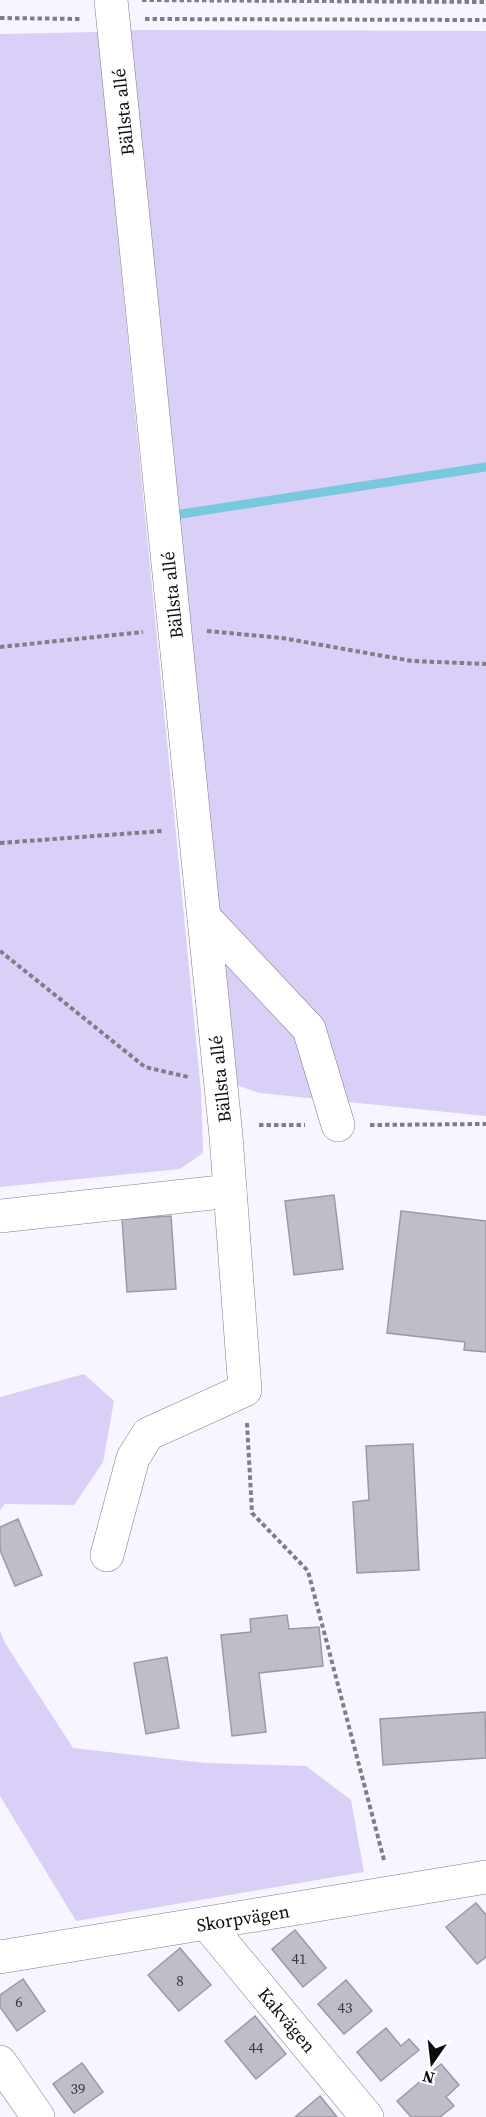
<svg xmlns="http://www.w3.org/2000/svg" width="486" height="2117" font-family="'Source Serif 4',serif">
<rect width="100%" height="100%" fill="#f7f5ff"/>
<g fill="#d9cff7">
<path d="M 130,30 L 486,31 L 486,1116 L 260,1093 L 233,1084 Z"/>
<path d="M 98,32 L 201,1091 L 203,1153 L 180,1169 L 0,1187 L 0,34 Z"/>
<path d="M 84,1374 L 114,1401 L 103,1462 L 74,1505 L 5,1504 L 0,1510 L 0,1397 Z"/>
<path d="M 0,1631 L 5,1643 L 73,1748 L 205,1763 L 306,1766 L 351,1800 L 364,1872 L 76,1921 L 0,1796 Z"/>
</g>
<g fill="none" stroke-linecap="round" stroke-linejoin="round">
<path stroke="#78c8de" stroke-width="9" d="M 168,516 L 486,467"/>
</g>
<g fill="#c0bdc9" stroke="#9b99a4" stroke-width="1.5">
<path d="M 334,1195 L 343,1269 L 294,1275 L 285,1201 Z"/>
<path d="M 401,1211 L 486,1221 L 486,1352 L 464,1350 L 465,1342 L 387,1333 Z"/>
<path d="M 171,1216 L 176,1289 L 127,1292 L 122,1219 Z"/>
<path d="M 413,1444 L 419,1570 L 357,1573 L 353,1502 L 369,1500 L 366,1446 Z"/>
<path d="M 18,1519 L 42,1575 L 15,1586 L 0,1550 L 0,1527 Z"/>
<path d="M 287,1615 L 289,1629 L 319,1627 L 323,1666 L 259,1673 L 266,1732 L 232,1736 L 221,1635 L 251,1632 L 250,1619 Z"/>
<path d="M 167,1657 L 179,1728 L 146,1734 L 134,1663 Z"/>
<path d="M 485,1712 L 486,1758 L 383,1765 L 380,1719 Z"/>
<path d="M 476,1903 L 486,1915 L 486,1957 L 477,1964 L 446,1927 Z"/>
<path d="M 295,1930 L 326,1968 L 303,1987 L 272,1949 Z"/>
<path d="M 180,1948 L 211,1985 L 179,2011 L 148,1975 Z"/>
<path d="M 23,1979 L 45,2011 L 17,2031 L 0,2007 L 0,1995 Z"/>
<path d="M 346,1980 L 372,2011 L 344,2034 L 318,2004 Z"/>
<path d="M 255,2016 L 286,2054 L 256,2079 L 225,2041 Z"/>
<path d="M 386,2028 L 401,2046 L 409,2039 L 419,2050 L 381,2081 L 357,2052 Z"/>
<path d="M 82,2063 L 103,2092 L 74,2113 L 53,2084 Z"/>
<path d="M 441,2064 L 459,2085 L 446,2097 L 454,2106 L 440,2117 L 411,2117 L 397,2101 Z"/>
<path d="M 320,2096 L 337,2117 L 295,2117 Z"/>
</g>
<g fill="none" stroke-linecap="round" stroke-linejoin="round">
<g stroke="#7f7c87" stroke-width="34">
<g id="minor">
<path d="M 204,917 L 309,1029 L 338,1125"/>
<path d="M 0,1216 L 230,1191"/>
<path d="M 107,1555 L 133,1458 L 148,1434 L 245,1390 L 226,1136 L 111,0"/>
<path d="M 207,1924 L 367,2117"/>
<path d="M 0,1957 L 486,1877"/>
<path d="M 0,2062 L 38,2117"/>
</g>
</g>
<g stroke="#7f7e85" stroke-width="4" stroke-dasharray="4.5 3" stroke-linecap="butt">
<path d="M 142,0 L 486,2"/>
<path d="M 0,18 L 80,19"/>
<path d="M 145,19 L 486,20"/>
<path d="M 207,631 L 282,638 L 412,661 L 486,664"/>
<path d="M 0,647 L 143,632"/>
<path d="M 0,843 L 162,831"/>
<path d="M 0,951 L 145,1067 L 188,1077"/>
<path d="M 259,1125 L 305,1125"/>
<path d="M 370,1125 L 486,1124"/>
<path d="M 247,1423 L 252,1513 L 308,1571 L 384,1860"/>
</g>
<use href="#minor" stroke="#fff" stroke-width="33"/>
</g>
<g text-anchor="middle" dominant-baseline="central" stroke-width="5" stroke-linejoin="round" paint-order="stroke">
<g font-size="15" fill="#39383e">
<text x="299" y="1958">41</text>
<text x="180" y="1980">8</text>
<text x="19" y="2001">6</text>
<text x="345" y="2007">43</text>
<text x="256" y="2047">44</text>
<text x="78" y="2088">39</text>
</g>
<g font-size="18" fill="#0c0c0f" stroke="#fff">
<text transform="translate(123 112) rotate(-96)">Bällsta allé</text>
<text transform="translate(172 595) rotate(-96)">Bällsta allé</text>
<text transform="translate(220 1079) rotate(-96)">Bällsta allé</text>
<text transform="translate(243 1918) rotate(-9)">Skorpvägen</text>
<text transform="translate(287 2020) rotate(50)">Kakvägen</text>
</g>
</g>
<g transform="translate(432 2063) rotate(194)" stroke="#ffffff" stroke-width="4.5" paint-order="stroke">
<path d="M0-4.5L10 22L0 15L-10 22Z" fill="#0c0c0f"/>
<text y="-9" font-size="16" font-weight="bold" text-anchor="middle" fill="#0c0c0f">N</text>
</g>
</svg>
